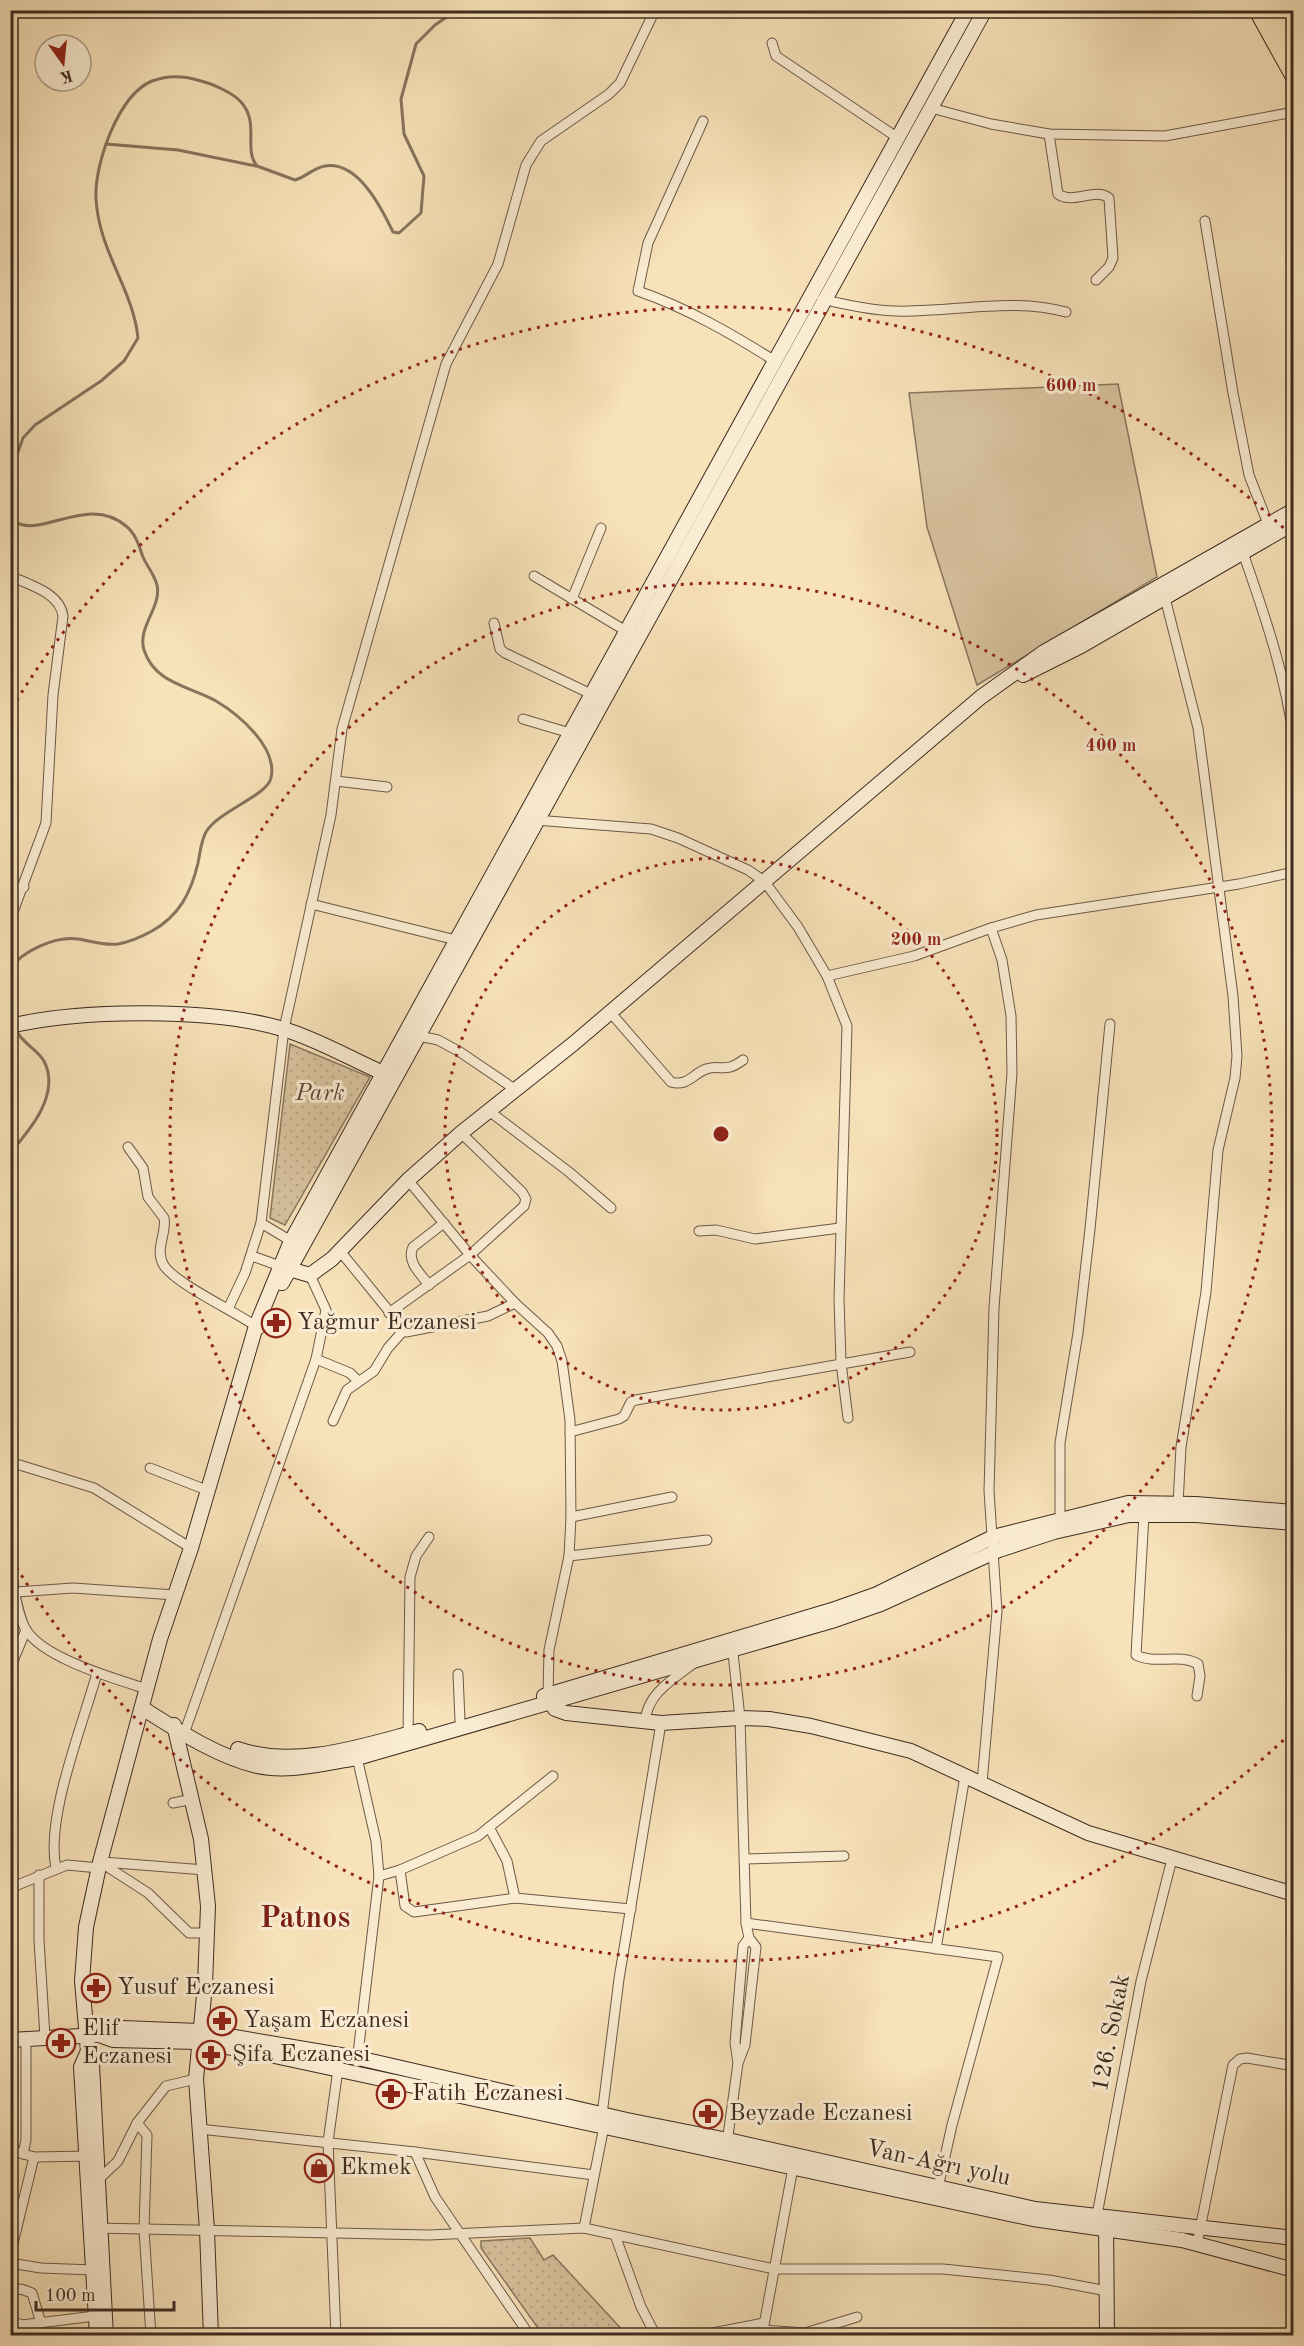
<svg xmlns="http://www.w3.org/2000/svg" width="1304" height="2346" font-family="'Old Standard TT',serif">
<defs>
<pattern id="park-dots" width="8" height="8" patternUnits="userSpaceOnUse" patternTransform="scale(1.5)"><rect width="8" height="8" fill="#d8c39f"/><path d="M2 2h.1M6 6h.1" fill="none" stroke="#baa889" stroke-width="1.8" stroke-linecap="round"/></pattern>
</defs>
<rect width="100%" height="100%" fill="#f8e2b9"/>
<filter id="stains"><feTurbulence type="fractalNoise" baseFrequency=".00333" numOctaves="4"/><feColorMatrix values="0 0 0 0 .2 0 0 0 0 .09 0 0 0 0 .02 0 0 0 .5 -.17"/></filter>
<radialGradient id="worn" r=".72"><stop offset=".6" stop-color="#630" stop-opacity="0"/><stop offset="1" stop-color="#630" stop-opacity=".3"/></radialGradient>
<g fill="url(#park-dots)" stroke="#8a7760" stroke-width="1.5">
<path d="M 290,1044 L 370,1077 L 285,1225 L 270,1218 Z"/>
<path d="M 530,2238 L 544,2260 L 553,2255 L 627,2335 L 543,2335 L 481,2248 L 481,2241 Z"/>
</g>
<path fill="#d8c39f" stroke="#8a7760" stroke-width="1.5" d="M 1118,384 L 1157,577 L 977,685 L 927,527 L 909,393 Z"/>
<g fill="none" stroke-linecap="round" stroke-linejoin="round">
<g stroke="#87745d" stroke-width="3">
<path d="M 106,144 L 178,150 L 256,166"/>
<path d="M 10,474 L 23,438 L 35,425 L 101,381 L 124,361 L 138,338 C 133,289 99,252 96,199 C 94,165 118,95 152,81 C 168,75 186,76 201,81 C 213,84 233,93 241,102 C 260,123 243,149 257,166 L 295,180 C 306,177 313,168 325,166 C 358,161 381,207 393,232 L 399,233 L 421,213 L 424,176 L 404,134 L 401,99 L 416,44 L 435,25 L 457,10"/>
<path d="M 10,497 L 14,521 C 40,540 88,493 126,526 C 136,534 139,546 143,557 C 147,566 155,576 157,585 C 162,607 137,627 144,650 C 155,684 190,686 216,701 C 238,714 278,747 271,778 C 267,796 218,811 206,832 C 201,841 200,853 198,863 C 191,893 179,916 152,931 C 141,937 130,942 118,944 C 104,946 91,941 78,939 C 55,936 22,951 10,969"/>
<path d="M 10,1153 C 30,1130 61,1094 44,1061 C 37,1049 22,1043 16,1030"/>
</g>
<g stroke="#6c5947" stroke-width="11">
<g id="street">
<path d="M 772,43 L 776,56 L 898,138"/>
<path d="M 931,108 L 991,124 L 1049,134 L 1165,136 L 1294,112"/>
<path d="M 703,121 L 648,243 L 638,291 C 687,308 732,334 775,361"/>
<path d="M 1049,134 L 1058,194 C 1073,205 1095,187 1109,198 L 1113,258 L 1109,267 L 1096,280"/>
<path d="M 1205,221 L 1233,393 L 1249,475 L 1270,529"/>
<path d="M 822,299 C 846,305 870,310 895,311 C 952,313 1009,297 1066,312"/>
<path d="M 1241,547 C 1263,610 1286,676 1294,742"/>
<path d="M 10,576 C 30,585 60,593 63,616 L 53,695 L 46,823 L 10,920"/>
<path d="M 534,576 L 626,631"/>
<path d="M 1164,594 L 1198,728 L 1233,996 L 1237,1056 L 1235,1078 L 1218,1150 L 1206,1292 L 1181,1447 L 1178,1504"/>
<path d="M 572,599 L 601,528"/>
<path d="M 494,623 L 500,649 L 505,653 L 591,694"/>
<path d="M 523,719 L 570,733"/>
<path d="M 336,781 L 387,787"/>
<path d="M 535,820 L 651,829 L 678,838 L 748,870 L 764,881 L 798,927 L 827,976 L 847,1026 L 839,1299 L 841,1363 L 848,1418"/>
<path d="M 10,890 L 24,887"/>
<path d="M 311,904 L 456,940"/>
<path d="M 827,976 L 914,956 L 991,928 L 1036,915 L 1239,884 L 1294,872"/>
<path d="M 610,1012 L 671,1082 C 687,1087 693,1074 706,1069 C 722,1064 724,1074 743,1060"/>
<path d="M 414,1035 L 438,1040 L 460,1052 L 516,1090"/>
<path d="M 489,1111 L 569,1172 L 611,1208"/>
<path d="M 128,1147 L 143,1168 L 148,1197 L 164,1218 C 167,1233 155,1248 163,1264 C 173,1283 239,1313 260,1329"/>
<path d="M 408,1180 L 470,1255 L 515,1303 L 548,1333 L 557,1346 L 562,1361 L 570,1420 L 571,1517 L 569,1556 L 549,1650 L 548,1695"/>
<path d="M 261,1223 L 291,1241"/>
<path d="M 699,1231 L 716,1230 L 755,1239 L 840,1228"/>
<path d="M 340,1251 L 406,1332 L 488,1316 L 515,1303"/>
<path d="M 252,1256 L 280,1266"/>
<path d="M 429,1285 C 421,1274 406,1262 413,1247 L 444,1223"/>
<path d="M 228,1309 L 245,1273 L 261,1223 L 284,1029 L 331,815 L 342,729 L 446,364 L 498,264 L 526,165 L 541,141 L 609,94 L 620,83 L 655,10"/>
<path d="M 389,1313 L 470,1255 L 524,1206 L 526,1199 L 522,1192 L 461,1133"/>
<path d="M 316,1359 L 350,1373 L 358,1381"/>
<path d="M 333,1421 L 347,1390 L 374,1371 L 388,1348 L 403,1331"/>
<path d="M 570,1432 L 619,1419 L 624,1416 L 631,1402 L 636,1400 L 910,1352"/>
<path d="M 10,1462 L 94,1488 L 191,1548"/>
<path d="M 150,1468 L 209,1491"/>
<path d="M 1144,1515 L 1136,1655 C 1155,1665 1179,1653 1198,1664 L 1200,1676 L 1197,1696"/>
<path d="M 571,1517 L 672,1497"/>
<path d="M 1060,1525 L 1060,1443 L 1078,1333 L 1090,1229 L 1110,1024"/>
<path d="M 569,1556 L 707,1540"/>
<path d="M 10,1565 C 14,1585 16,1610 25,1628 C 41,1658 116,1679 147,1689"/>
<path d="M 16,1592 L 73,1588 L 175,1595"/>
<path d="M 732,1644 L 740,1718 L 746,1923 L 749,1938 L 756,1947 L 745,2045 L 738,2063"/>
<path d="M 10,1668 L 26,1630"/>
<path d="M 458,1674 L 460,1721"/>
<path d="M 645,1721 C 648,1693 672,1680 693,1664"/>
<path d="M 184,1734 L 316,1359 L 326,1310 L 310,1275"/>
<path d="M 408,1738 L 410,1577 L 416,1556 L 429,1537"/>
<path d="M 356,1753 L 376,1841 L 379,1876 L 357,2062"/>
<path d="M 982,1783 L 997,1611 L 989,1491 L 994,1308 L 1012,1073 L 1011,1016 L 1002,960 L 991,928"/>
<path d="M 173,1803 L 193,1799"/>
<path d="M 489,1827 L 507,1861 L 515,1898"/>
<path d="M 745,1859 L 844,1856"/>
<path d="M 100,1862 L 148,1893 L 189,1933 L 208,1933"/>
<path d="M 103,1862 L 205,1870"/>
<path d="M 56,1868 C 45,1818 83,1724 97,1673"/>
<path d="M 400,1870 L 405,1906 L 414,1912 L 515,1898 L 631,1909"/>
<path d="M 39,1875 L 39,1940 L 45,2037"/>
<path d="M 379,1876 L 400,1870 L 478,1836 L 553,1776"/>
<path d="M 10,1888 L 67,1865 L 99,1868"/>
<path d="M 746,1923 L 998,1957 L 952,2125 L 938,2188"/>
<path d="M 936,1949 L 965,1776"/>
<path d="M 137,2123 L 147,2135 L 144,2230 L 151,2336"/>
<path d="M 199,2129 L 415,2152 L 594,2175"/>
<path d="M 727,2143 L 738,2063 L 735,2043 L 743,1946 L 749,1938"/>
<path d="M 10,2150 L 34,2157 L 91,2156"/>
<path d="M 415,2152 L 435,2197 L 530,2336"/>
<path d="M 23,2154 L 26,2140 L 26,2039"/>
<path d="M 97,2181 L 118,2161 L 137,2123 L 166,2086 L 196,2079"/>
<path d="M 1097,2215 L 1141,1981 L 1172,1859"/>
<path d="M 95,2228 L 429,2235 L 584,2228 L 774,2269 L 943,2269 L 1049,2280 L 1107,2291"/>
<path d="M 584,2228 L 604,2126 L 602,2115 L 619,1979 L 661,1723"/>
<path d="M 615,2235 L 641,2307 L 656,2336"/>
<path d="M 1197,2244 L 1233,2065 L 1240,2059 L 1247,2058 L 1294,2066"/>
<path d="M 10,2256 L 34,2157"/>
<path d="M 10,2263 L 41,2268 L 93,2270"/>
<path d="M 10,2292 L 21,2289 L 32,2293 L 41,2323"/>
<path d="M 10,2320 L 22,2325 L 95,2316"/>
<path d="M 763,2330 L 805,2333 L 857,2317"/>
<path d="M 336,2336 L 328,2142 L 338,2069"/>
<path d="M 697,2336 L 764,2323"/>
<path d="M 762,2336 L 794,2162"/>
</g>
</g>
<g stroke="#3d2b21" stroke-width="16">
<g id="secondary">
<path d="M 1023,675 L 1081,646 L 1294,523"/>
<path d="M 10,1026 C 81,1009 213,1008 283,1029 C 317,1039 351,1059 383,1073"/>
<path d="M 282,1267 L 310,1275 L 332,1259 L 408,1180 L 461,1133 L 573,1044 L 981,697 L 1044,652 L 1294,510"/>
<path d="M 282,1283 L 985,10"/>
<path d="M 544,1696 L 832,1610 L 877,1594 L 993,1537 L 1128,1503 L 1196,1504 L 1294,1512"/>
<path d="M 549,1700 L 555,1709 L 566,1713 L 661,1723 L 740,1718 L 769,1719 L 811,1726 L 911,1751 L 1088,1833 L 1294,1894"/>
<path d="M 142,1708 C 177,1730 216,1756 257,1766 C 289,1773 325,1763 357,1758 L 835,1620 L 881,1604 L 999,1550 L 1054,1532 L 1129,1515 L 1196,1515 L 1294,1523"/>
<path d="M 174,1725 L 201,1839 L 208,1906 L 205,1985 L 196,2079 L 207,2230 L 211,2336"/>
<path d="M 238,1749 C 296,1769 362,1746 419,1731"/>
<path d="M 99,2035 L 113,2040 L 198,2042 L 256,2052 L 1033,2219 L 1182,2240 L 1294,2270"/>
<path d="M 10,2040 L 99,2035 L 122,2028 L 199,2031 L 358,2058 L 627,2120 L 728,2140 L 1035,2209 L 1294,2238"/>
<path d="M 88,2051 L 81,2067 L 97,2336"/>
<path d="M 1106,2221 L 1107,2336"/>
<path d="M 106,2336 L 92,2065 L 88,2051 L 82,1981 L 86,1927 L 100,1862 L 160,1639 L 191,1548 L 256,1326 L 291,1241 L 968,10"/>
</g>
</g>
<g stroke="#3d2b21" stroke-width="20">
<g id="highway">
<path d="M 1258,10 L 1294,75"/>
<path d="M 1276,10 L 1294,43"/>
</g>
</g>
<use href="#street" stroke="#faecd2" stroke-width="9"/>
<use href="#secondary" stroke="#faecd2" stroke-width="14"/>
<use href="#highway" stroke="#f8e2b9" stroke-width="18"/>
</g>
<g fill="none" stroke="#8f2418" stroke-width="3" stroke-dasharray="3 6">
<circle cx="721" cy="1134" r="276"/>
<circle cx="721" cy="1134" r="551"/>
<path d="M1290 1734A827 827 0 0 1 12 1560M12 708A827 827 0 0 1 1290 534"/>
</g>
<defs>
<g id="pharmacy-ring" transform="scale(1.5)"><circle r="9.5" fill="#faecd2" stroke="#8f2418" stroke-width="1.5"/><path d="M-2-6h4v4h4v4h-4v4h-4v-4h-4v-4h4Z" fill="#8f2418"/></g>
<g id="shop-ring" transform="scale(1.5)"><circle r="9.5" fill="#faecd2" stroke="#8f2418" stroke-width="1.5"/><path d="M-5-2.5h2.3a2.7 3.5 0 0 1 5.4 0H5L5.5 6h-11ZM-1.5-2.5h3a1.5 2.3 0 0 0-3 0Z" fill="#8f2418"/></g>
</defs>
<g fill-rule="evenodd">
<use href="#pharmacy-ring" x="276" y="1323"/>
<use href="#pharmacy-ring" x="96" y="1988"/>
<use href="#pharmacy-ring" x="222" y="2021"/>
<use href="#pharmacy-ring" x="61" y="2043"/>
<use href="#pharmacy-ring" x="211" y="2055"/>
<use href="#pharmacy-ring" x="391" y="2094"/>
<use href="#pharmacy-ring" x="708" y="2114"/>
<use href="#shop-ring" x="319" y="2168"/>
</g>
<g text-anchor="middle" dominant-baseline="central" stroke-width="6" stroke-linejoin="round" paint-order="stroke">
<g font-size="24" font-style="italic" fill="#5c493a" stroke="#faecd2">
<text x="320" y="1094">Park</text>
</g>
<g font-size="24" fill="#3d2b21" stroke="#faecd2" text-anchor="start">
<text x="297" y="1323">Yağmur Eczanesi</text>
<text x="117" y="1988">Yusuf Eczanesi</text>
<text x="243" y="2021">Yaşam Eczanesi</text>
<text x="82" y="2029">Elif<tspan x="82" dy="28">Eczanesi</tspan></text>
<text x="232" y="2055">Şifa Eczanesi</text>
<text x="412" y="2094">Fatih Eczanesi</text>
<text x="729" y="2114">Beyzade Eczanesi</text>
<text x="340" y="2168">Ekmek</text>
</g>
<g font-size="24" fill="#3d2b21" stroke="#faecd2">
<text transform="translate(1112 2033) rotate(-79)">126. Sokak</text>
<text transform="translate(938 2164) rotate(12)">Van-Ağrı yolu</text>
</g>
<g font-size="30" font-weight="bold" fill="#7a1f14" stroke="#faecd2">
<text x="305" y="1919">Patnos</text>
</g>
</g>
<circle cx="721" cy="1134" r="9" fill="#8f2418" stroke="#faecd2" stroke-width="3"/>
<g font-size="18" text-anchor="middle" font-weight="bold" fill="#8f2418" stroke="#faecd2" stroke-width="6" stroke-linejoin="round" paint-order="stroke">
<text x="1071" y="391">600 m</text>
<text x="1111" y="751">400 m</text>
<text x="916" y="945">200 m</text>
</g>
<rect width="1304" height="2346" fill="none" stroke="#f8e2b9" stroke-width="36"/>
<rect x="12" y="12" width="1280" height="2322" fill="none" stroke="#3d2b21" stroke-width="3"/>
<rect x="18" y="18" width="1268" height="2310" fill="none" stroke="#3d2b21" stroke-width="1.5"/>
<g transform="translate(63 63) rotate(165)"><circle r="28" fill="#faecd2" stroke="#ae9f8b" stroke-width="1.5"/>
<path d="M0-4.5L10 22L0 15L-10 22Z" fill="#8f2418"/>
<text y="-9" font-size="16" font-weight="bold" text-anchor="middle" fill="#3d2b21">K</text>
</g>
<path d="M36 2301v9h138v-9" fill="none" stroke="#3d2b21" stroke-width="3"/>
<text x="45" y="2301" font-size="18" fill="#3d2b21" stroke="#faecd2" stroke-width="4.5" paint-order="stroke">100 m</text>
<rect width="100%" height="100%" filter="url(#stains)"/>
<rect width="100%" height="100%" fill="url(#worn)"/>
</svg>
